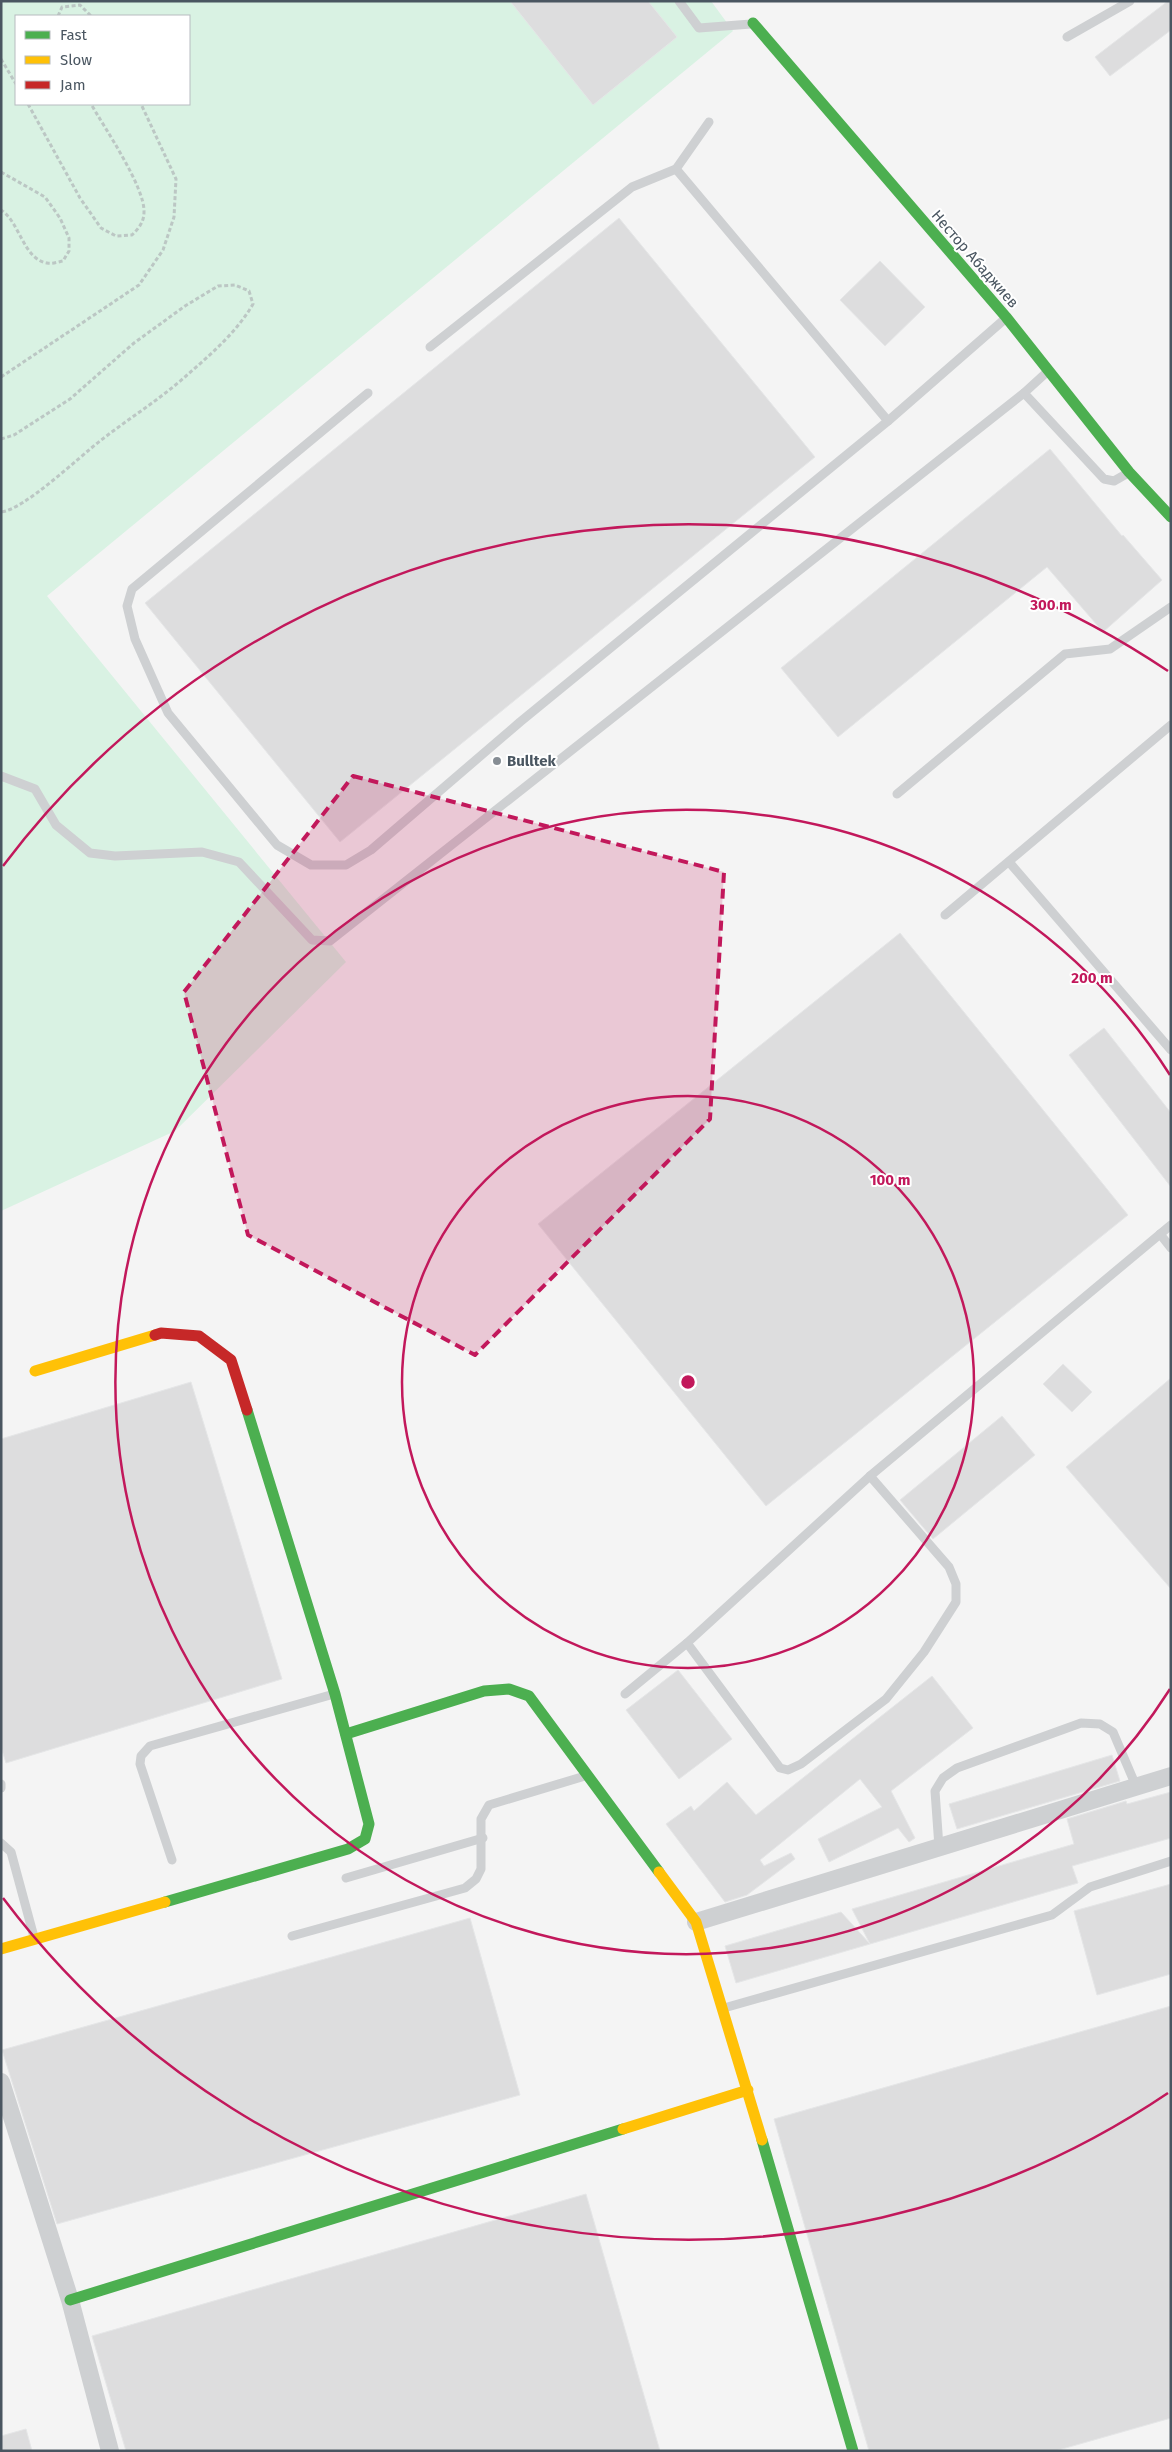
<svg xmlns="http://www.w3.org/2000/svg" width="1172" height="2452" font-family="'Fira Sans',sans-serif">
<rect width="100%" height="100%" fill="#f4f4f4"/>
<path fill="#d9f2e3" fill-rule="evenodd" d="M 1,1 L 711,1 L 733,31 L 47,596 L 346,962 L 175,1131 L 1,1211 ZM 16,16 L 189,16 L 189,104 L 16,104 Z"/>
<g fill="#ddddde" stroke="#e5e6e7">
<path d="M 510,1 L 648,1 L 677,37 L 593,105 Z"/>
<path d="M 1168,1 L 1171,1 L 1171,30 L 1110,76 L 1095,57 Z"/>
<path d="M 619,218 L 815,457 L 340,842 L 145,603 Z"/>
<path d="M 880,261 L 925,307 L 885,346 L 840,300 Z"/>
<path d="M 1050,449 L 1122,536 L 1123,535 L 1162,580 L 1103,632 L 1047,567 L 838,737 L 781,668 Z"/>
<path d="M 900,933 L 1128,1215 L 766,1506 L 538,1224 Z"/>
<path d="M 1104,1028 L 1171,1113 L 1171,1187 L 1069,1055 Z"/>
<path d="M 1063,1364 L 1092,1392 L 1072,1412 L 1043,1384 Z"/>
<path d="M 1171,1378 L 1171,1589 L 1066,1467 Z"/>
<path d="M 191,1382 L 282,1679 L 6,1763 L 1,1747 L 1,1439 Z"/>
<path d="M 1002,1416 L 1035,1455 L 933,1539 L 900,1500 Z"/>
<path d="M 678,1670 L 732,1739 L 679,1779 L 626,1710 Z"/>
<path d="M 932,1676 L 973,1728 L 891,1791 L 915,1838 L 909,1842 L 898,1828 L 829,1862 L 818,1839 L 882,1807 L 860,1779 L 760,1860 L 764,1866 L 791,1853 L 795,1859 L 747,1895 L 725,1902 L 666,1824 L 691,1806 L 694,1811 L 727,1782 L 756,1815 Z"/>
<path d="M 1112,1755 L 1120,1781 L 957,1829 L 949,1804 Z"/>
<path d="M 1171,1792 L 1171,1838 L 1072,1866 L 1078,1883 L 870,1944 L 852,1909 L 1074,1844 L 1067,1819 L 1126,1801 L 1127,1804 Z"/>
<path d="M 1171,1884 L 1171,1974 L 1097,1995 L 1074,1911 Z"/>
<path d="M 841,1912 L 870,1944 L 736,1983 L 725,1946 Z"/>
<path d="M 470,1918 L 520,2095 L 57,2224 L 2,2050 Z"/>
<path d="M 1171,2006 L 1171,2418 L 1055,2451 L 869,2451 L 774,2119 Z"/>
<path d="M 586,2194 L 660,2451 L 126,2451 L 92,2336 Z"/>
<path d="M 26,2429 L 32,2451 L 1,2451 L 1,2436 Z"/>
</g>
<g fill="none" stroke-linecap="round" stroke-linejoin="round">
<g stroke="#bcc7c4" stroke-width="3" stroke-dasharray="4 2.5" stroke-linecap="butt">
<path d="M 58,16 L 62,7 L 80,5 L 91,16"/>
<path d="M 1,59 L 16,84"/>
<path d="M 28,104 L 80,198 L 101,228 L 116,236 L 132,235 C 139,228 144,222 144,212 C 145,187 104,127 91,104"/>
<path d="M 1,172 L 45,197 L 60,218 L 69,238 L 69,251 L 63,261 C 58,262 52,264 47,263 C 23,259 20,222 1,210"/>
<path d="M 1,377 L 139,285 L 163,250 L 174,217 L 176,179 L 141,104"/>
<path d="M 1,439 L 14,435 L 70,399 L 134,343 L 185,306 L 218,286 L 235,285 L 249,291 L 253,304 C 237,332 210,355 186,376 C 159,400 128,419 100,441 C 79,457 24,510 1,512"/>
</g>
<g stroke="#ced0d2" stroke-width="9">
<path d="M 679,1 L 699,28 L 751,24"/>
<path d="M 1067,37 L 1130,1"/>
<path d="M 676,169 L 888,421"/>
<path d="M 430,347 L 632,187 L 676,169 L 709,122"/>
<path d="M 1047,372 L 1024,393 L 1104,479 L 1114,481 L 1128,473"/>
<path d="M 368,393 L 132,589 L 127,606 L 135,639 L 168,713 L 277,845 L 311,865 L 346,865 L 371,850 L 520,722 L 888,421 L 1006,318"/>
<path d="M 1,776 L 35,789 L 56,825 L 90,853 L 115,856 L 202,852 L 239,862 L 312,940 L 330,941 L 1024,393"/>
<path d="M 897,794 L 1065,654 L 1110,649 L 1171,607"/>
<path d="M 1009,862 L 1171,1050"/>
<path d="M 945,915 L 1171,725"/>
<path d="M 1160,1234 L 1171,1248"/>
<path d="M 687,1643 L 780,1768 L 788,1770 L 801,1764 L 886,1699 L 924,1652 L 956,1602 L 956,1584 L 949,1567 L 870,1476"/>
<path d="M 625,1694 L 687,1643 L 870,1476 L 1171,1225"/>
<path d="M 1,1784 L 1,1788"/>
<path d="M 1,1843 L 11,1852 L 34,1937"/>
<path d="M 939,1847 L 935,1791 L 943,1778 L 957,1768 L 1081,1723 L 1100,1724 L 1113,1732 L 1136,1786"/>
<path d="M 172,1860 L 140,1764 L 141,1756 L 150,1746 L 334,1694"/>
<path d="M 346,1878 L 483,1838"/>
<path d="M 292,1936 L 465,1888 L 476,1879 L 481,1869 L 481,1819 L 489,1805 L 585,1776"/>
<path d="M 724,2008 L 1052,1915 L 1090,1887 L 1171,1861"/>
</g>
<g stroke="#ced0d2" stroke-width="18">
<path d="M 696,1922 L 1171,1776"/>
<path d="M 1,2082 L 70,2300 L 110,2451"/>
</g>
<g stroke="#4caf50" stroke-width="11">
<path d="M 753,23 L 1006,317 L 1129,472 L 1171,517"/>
<path d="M 346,1734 L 484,1691 L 509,1689 L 529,1696 L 659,1872"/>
<path d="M 165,1902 L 348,1849 L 365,1839 L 369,1824 L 335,1694 L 247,1410"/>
<path d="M 762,2140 L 853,2451"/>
<path d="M 70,2300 L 623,2129"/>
</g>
<g stroke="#ffc107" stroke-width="11">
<path d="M 35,1371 L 155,1335"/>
<path d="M 659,1872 L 696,1922 L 762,2140"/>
<path d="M 1,1949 L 165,1902"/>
<path d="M 623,2129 L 748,2090"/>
</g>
<path stroke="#c62828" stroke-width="11" d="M 155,1335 L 161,1333 L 199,1336 L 231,1360 L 247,1410"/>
</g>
<path fill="#c2185b" fill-opacity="0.2" stroke="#c2185b" stroke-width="4" stroke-dasharray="10 6" stroke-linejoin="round" d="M 353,776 L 724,872 L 710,1119 L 475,1355 L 248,1235 L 184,992 Z"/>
<g fill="none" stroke="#c2185b" stroke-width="2.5">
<circle cx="688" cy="1382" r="286"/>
<path d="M1170 1689A572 572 0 1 1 1170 1075"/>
<path d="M1168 2093A858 858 0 0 1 3 1898M3 866A858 858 0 0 1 1168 671"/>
</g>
<circle fill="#868d94" stroke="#fff" stroke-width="2" cx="497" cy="761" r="5"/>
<g text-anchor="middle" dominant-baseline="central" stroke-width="4" stroke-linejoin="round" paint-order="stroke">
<g font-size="15" fill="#4a5661" stroke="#fff">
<text transform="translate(975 259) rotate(49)">Нестор Абаджиев</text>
</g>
<g font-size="15" font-weight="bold" fill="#4a5661" stroke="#fff" text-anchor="start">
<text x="507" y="761">Bulltek</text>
</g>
</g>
<circle cx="688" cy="1382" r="8" fill="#c2185b" stroke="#fff" stroke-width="2.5"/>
<g font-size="15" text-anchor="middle" font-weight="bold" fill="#c2185b" stroke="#fff" stroke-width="4" stroke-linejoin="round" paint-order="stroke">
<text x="1051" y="610">300 m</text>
<text x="1092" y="983">200 m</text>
<text x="890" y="1185">100 m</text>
</g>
<rect width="1172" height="2452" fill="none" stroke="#4a5661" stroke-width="5"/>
<rect x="15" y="15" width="175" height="90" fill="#ffffff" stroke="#b7bbc0"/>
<rect x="25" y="31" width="25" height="8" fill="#4caf50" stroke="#b7bbc0"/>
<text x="60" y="40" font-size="15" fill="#4a5661">Fast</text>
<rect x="25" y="56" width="25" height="8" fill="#ffc107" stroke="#b7bbc0"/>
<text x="60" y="65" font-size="15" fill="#4a5661">Slow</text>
<rect x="25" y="81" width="25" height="8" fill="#c62828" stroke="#b7bbc0"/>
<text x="60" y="90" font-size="15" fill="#4a5661">Jam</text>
</svg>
